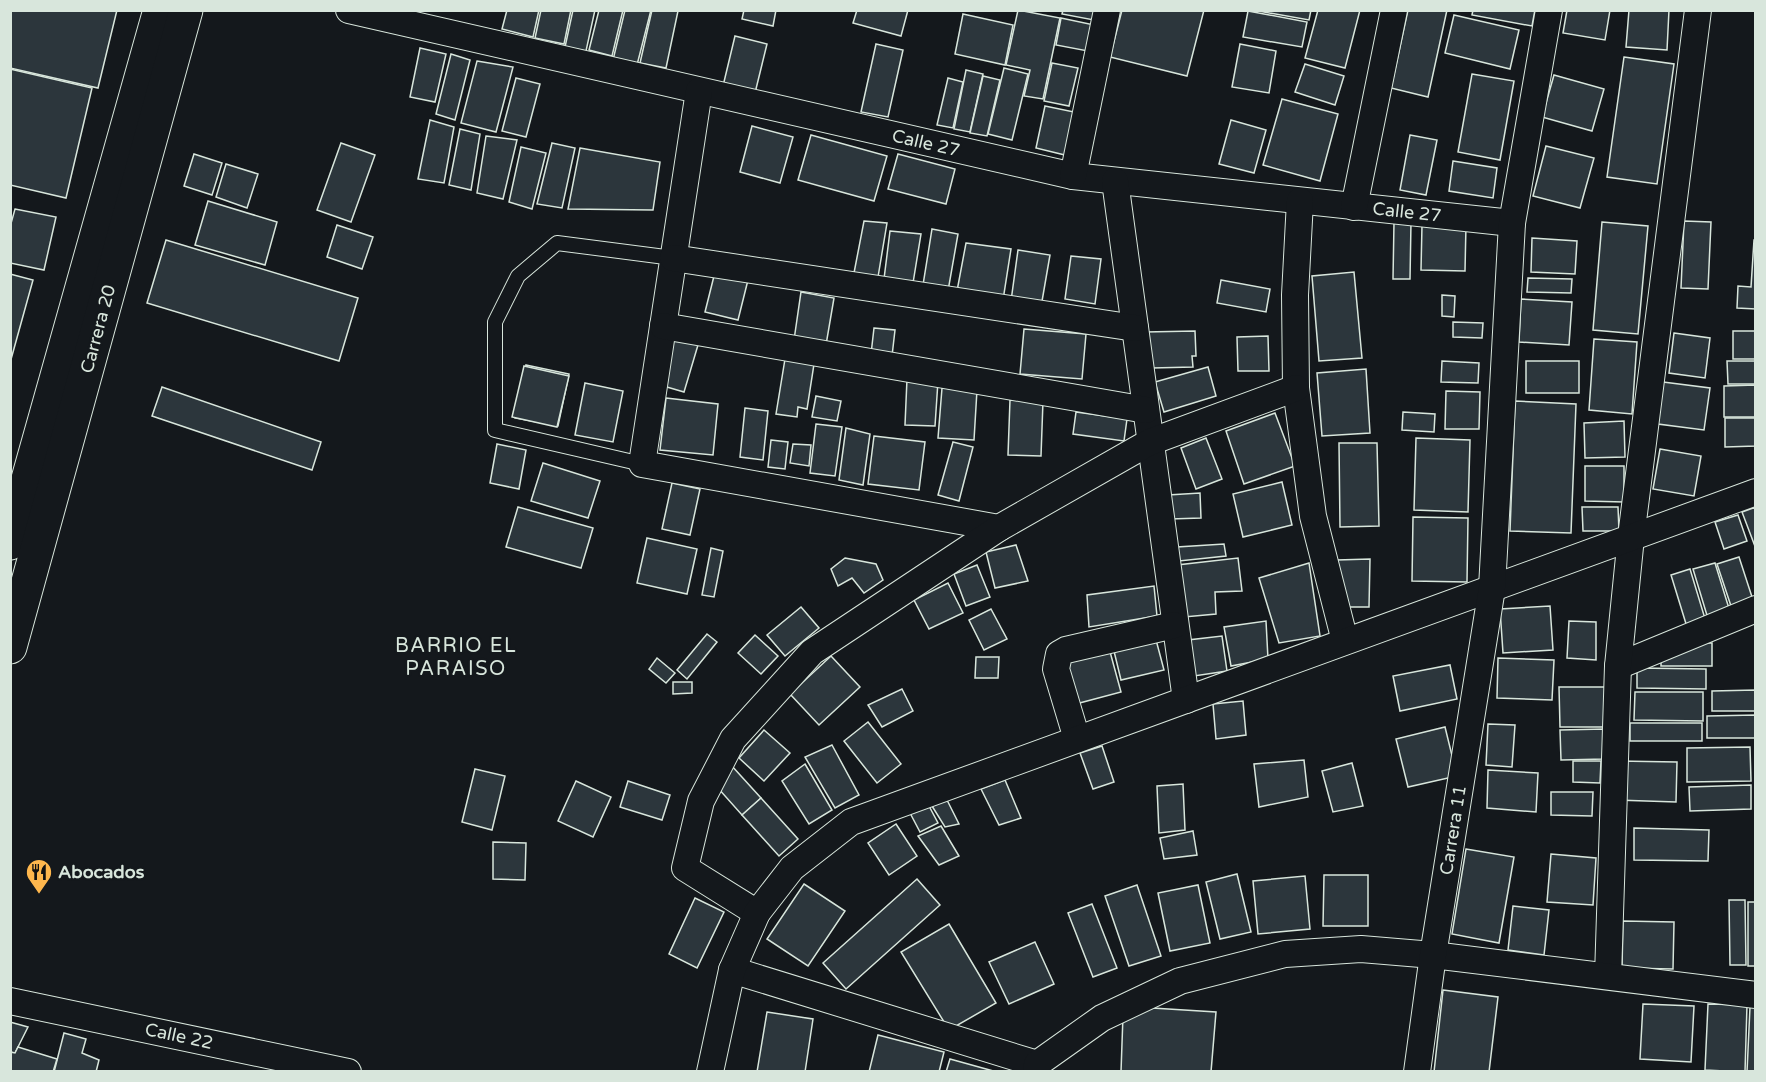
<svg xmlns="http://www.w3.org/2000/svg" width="1766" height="1082" font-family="'Varela Round',sans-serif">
<rect width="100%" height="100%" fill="#14181c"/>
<g fill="#2c363c" stroke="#d8e6dc" stroke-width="1.5">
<path d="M 10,10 L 117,10 L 98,88 L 10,68 Z"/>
<path d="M 507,10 L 539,10 L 533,37 L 502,29 Z"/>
<path d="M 541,10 L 571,10 L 564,44 L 535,38 Z"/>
<path d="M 573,10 L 595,10 L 586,51 L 565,47 Z"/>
<path d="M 599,10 L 623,10 L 612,56 L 589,50 Z"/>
<path d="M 625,10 L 651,10 L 637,65 L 613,60 Z"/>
<path d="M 652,10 L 678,11 L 666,68 L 640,63 Z"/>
<path d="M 744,10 L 776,10 L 773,26 L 742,19 Z"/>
<path d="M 857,10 L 908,10 L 901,36 L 853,23 Z"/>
<path d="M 1018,10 L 1060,18 L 1043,99 L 1024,96 L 1030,70 L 1006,65 Z"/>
<path d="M 1063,10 L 1102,10 L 1099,21 L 1062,14 Z"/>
<path d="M 1122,10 L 1204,10 L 1187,76 L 1110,57 Z"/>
<path d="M 1253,10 L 1311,10 L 1309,20 Z"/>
<path d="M 1318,10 L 1360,10 L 1345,68 L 1305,58 Z"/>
<path d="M 1408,10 L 1447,10 L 1428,97 L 1391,88 Z"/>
<path d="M 1473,10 L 1535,10 L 1532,26 L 1472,15 Z"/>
<path d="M 1567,10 L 1610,10 L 1605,40 L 1563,33 Z"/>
<path d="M 1629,10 L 1669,10 L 1667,50 L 1626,47 Z"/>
<path d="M 1248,11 L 1307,22 L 1302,47 L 1243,37 Z"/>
<path d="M 963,14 L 1013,25 L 1005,65 L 955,54 Z"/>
<path d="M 1454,15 L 1519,30 L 1510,69 L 1445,53 Z"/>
<path d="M 1061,18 L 1099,26 L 1093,52 L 1056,45 Z"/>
<path d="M 735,36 L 767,44 L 755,93 L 723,86 Z"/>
<path d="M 876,44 L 903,50 L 888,117 L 861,112 Z"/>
<path d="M 1240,44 L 1276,51 L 1269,93 L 1232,87 Z"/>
<path d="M 420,48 L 446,54 L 435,102 L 410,97 Z"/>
<path d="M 451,54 L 470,60 L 455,120 L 436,114 Z"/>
<path d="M 1624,57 L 1674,64 L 1657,184 L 1607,177 Z"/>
<path d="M 477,61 L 513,67 L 496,132 L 461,123 Z"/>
<path d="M 1052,63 L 1078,68 L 1069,106 L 1044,101 Z"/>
<path d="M 1305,64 L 1344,76 L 1335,105 L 1295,92 Z"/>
<path d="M 1004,68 L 1028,74 L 1012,140 L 988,134 Z"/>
<path d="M 10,69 L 92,88 L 66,198 L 10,185 Z"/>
<path d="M 966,70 L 983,74 L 970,132 L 954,129 Z"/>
<path d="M 1472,74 L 1514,81 L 1500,160 L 1458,152 Z"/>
<path d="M 1554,75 L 1604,89 L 1592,131 L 1542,117 Z"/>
<path d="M 983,76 L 1000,80 L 987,136 L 970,133 Z"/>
<path d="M 516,78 L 540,84 L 526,137 L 502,131 Z"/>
<path d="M 948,78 L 963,82 L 953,128 L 937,125 Z"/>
<path d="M 1282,99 L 1338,114 L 1320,181 L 1263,165 Z"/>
<path d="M 1045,106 L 1079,113 L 1069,156 L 1036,148 Z"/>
<path d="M 430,120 L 454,127 L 444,183 L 418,179 Z"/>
<path d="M 1231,120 L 1266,130 L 1254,173 L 1219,164 Z"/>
<path d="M 752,126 L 793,137 L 780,183 L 740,172 Z"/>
<path d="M 460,129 L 480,134 L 471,190 L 449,185 Z"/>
<path d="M 811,135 L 887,156 L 874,201 L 798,180 Z"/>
<path d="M 1410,135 L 1437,140 L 1426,195 L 1400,190 Z"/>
<path d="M 486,136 L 517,140 L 503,199 L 477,193 Z"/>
<path d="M 341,143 L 375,155 L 351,222 L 317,210 Z"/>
<path d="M 552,143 L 575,148 L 562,208 L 537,204 Z"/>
<path d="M 1546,146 L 1594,158 L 1580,208 L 1533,196 Z"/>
<path d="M 521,147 L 546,153 L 532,209 L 509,202 Z"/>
<path d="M 580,148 L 660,162 L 653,210 L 568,209 Z"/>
<path d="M 194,154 L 222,163 L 212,195 L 184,186 Z"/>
<path d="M 898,154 L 955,169 L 946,204 L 888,189 Z"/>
<path d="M 1453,161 L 1497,168 L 1493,198 L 1449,191 Z"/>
<path d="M 226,164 L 258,174 L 247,208 L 216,197 Z"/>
<path d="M 208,201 L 277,222 L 265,265 L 195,245 Z"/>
<path d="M 15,209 L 56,217 L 44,270 L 10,263 L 10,227 Z"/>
<path d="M 864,221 L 887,223 L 878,277 L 854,273 Z"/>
<path d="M 1684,221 L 1711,222 L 1708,289 L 1681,288 Z"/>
<path d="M 1394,222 L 1411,222 L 1410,279 L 1393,279 Z"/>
<path d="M 1602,222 L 1648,226 L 1638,334 L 1593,330 Z"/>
<path d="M 337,225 L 373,237 L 362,269 L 327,257 Z"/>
<path d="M 1422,225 L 1466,225 L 1465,271 L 1421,270 Z"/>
<path d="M 932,229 L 958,234 L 948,291 L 923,285 Z"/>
<path d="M 890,231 L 921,234 L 913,283 L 884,279 Z"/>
<path d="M 1532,238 L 1577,241 L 1575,274 L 1531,272 Z"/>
<path d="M 166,240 L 358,298 L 339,361 L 147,303 Z"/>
<path d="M 1754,240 L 1756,240 L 1756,309 L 1737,308 L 1738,286 L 1751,287 Z"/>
<path d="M 966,243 L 1011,249 L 1003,300 L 957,291 Z"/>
<path d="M 1018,250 L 1050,255 L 1041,307 L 1011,301 Z"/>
<path d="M 1071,256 L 1101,259 L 1095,304 L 1065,299 Z"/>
<path d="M 715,272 L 748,280 L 738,320 L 705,312 Z"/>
<path d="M 1354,272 L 1362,358 L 1319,361 L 1312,276 Z"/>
<path d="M 10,274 L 33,280 L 10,363 Z"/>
<path d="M 1528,278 L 1572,279 L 1571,293 L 1527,292 Z"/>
<path d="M 1221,280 L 1270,289 L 1266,312 L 1217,303 Z"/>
<path d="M 801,292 L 834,298 L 826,345 L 794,340 Z"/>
<path d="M 1442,295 L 1455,296 L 1454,317 L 1442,316 Z"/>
<path d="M 1521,299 L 1572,302 L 1569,345 L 1519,342 Z"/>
<path d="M 1453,322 L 1483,323 L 1482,338 L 1453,337 Z"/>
<path d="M 874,328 L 895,330 L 892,356 L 871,354 Z"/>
<path d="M 1024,329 L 1086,334 L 1082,379 L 1020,374 Z"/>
<path d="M 1195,331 L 1196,356 L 1192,356 L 1193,367 L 1152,368 L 1145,332 Z"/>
<rect x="1733" y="331" width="23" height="28"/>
<path d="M 1674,333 L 1710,338 L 1705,378 L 1669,373 Z"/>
<path d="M 1268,336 L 1269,371 L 1238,371 L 1237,337 Z"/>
<path d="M 673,338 L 698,345 L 684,392 L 660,385 Z"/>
<path d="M 1594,339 L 1637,342 L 1632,414 L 1589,410 Z"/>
<path d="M 785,359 L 814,364 L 807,409 L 798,407 L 797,417 L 776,414 Z"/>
<path d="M 1442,361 L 1479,363 L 1478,383 L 1441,382 Z"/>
<rect x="1526" y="361" width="53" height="32"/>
<path d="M 1727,361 L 1756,361 L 1756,384 L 1728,384 Z"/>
<path d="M 526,365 L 569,374 L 558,426 L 515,418 Z"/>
<path d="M 524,366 L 569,376 L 557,427 L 512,417 Z"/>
<path d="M 1208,367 L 1216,396 L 1164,412 L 1155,382 Z"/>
<path d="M 1366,369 L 1370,433 L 1322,436 L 1317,373 Z"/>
<path d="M 907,379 L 938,381 L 935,426 L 905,425 Z"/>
<path d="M 1663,382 L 1710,388 L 1704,430 L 1658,424 Z"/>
<path d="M 585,383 L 623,391 L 613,442 L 575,435 Z"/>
<path d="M 1756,385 L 1756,417 L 1724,417 L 1724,386 Z"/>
<path d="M 162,387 L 321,442 L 312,470 L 152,416 Z"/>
<path d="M 942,388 L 977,390 L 974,440 L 938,438 Z"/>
<path d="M 1446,391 L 1480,392 L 1479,429 L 1445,429 Z"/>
<path d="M 816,396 L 841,401 L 837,421 L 812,417 Z"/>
<path d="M 666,398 L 718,404 L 713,455 L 660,450 Z"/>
<path d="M 1010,400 L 1043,401 L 1041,456 L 1008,455 Z"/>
<path d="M 1515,401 L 1576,404 L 1571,533 L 1510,531 Z"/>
<path d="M 745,408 L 768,411 L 763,460 L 740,457 Z"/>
<path d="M 1076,412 L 1127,419 L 1124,441 L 1073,434 Z"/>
<path d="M 1403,412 L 1435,414 L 1434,432 L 1402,430 Z"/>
<path d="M 1275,413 L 1295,466 L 1244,484 L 1226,431 Z"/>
<path d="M 1725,418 L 1756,418 L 1756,446 L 1725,447 Z"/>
<path d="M 1624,421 L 1625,457 L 1585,458 L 1584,423 Z"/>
<path d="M 816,424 L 842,427 L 835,476 L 810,473 Z"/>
<path d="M 846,428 L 870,434 L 863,485 L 839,480 Z"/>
<path d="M 874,436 L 925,442 L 919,490 L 868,484 Z"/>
<path d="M 1206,438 L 1222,479 L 1196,489 L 1181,448 Z"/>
<path d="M 1416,438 L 1470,440 L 1468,512 L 1414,510 Z"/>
<path d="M 771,440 L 788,442 L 785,469 L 768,467 Z"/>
<path d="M 953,442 L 973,447 L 959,501 L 938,495 Z"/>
<path d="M 1339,443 L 1377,443 L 1379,526 L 1340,527 Z"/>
<path d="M 497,444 L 526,450 L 519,489 L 490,483 Z"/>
<path d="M 793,444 L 811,445 L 809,466 L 790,463 Z"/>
<path d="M 1660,449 L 1701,456 L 1694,496 L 1653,489 Z"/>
<path d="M 543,463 L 600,481 L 588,518 L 531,501 Z"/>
<path d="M 1585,466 L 1624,466 L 1624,502 L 1585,501 Z"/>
<path d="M 1282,482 L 1292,525 L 1243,537 L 1233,494 Z"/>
<path d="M 672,483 L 700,489 L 690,535 L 662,529 Z"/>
<path d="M 1200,493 L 1201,518 L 1170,519 L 1168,495 Z"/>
<path d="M 518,507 L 593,528 L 581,568 L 506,547 Z"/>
<path d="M 1582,507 L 1618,507 L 1619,531 L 1583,531 Z"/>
<path d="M 1756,507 L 1756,549 L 1742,512 Z"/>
<path d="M 1738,515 L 1747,541 L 1724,549 L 1715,522 Z"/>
<path d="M 1413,517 L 1468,518 L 1467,582 L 1412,581 Z"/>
<path d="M 647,538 L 697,549 L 687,594 L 637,583 Z"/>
<path d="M 1224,544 L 1226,556 L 1179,561 L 1177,547 Z"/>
<path d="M 1016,545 L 1028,581 L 995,588 L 986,552 Z"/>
<path d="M 711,548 L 723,551 L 714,597 L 702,595 Z"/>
<path d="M 1739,557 L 1753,600 L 1731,606 L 1717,564 Z"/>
<path d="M 845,558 L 876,564 L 883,580 L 864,593 L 852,578 L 838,586 L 831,569 Z"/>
<path d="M 1238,558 L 1242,591 L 1215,592 L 1216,614 L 1184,617 L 1177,565 Z"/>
<path d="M 1370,559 L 1369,607 L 1343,607 L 1337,560 Z"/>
<path d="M 1309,563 L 1320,636 L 1279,643 L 1259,578 Z"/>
<path d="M 1715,563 L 1731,615 L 1709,622 L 1693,569 Z"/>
<path d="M 977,565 L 990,597 L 966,606 L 954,574 Z"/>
<path d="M 1690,569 L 1706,622 L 1687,627 L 1671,575 Z"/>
<path d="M 948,583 L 963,613 L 929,629 L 914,600 Z"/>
<path d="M 1154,586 L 1157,616 L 1089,627 L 1087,595 Z"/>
<path d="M 1550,606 L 1553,650 L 1503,653 L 1500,609 Z"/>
<path d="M 801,607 L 819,628 L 785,656 L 767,635 Z"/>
<path d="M 991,609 L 1007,639 L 984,650 L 969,620 Z"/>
<path d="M 1266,621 L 1268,659 L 1231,666 L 1224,627 Z"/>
<path d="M 1569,621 L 1596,622 L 1596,660 L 1567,658 Z"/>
<path d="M 707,634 L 717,642 L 687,679 L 677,670 Z"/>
<path d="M 755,635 L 778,656 L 761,674 L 738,653 Z"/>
<path d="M 1155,636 L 1164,670 L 1121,680 L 1113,647 Z"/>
<path d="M 1222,636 L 1227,671 L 1194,676 L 1188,640 Z"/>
<path d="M 1685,643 L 1712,643 L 1712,666 L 1661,666 L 1661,651 Z"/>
<path d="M 1109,648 L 1121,692 L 1072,705 L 1062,660 Z"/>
<path d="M 831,656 L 860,687 L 819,725 L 790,694 Z"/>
<path d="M 976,657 L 999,657 L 998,678 L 975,678 Z"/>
<path d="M 657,658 L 675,673 L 666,683 L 649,669 Z"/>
<path d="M 1498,658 L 1554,660 L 1552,700 L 1497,698 Z"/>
<path d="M 1450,665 L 1457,699 L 1400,711 L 1393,676 Z"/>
<path d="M 1637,668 L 1706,669 L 1706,689 L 1637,688 Z"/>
<path d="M 673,682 L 692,682 L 692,693 L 673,694 Z"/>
<path d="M 1559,687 L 1606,687 L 1605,727 L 1560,727 Z"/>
<path d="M 902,689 L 913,711 L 882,727 L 868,705 Z"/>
<path d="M 1756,690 L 1756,711 L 1712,711 L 1712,691 Z"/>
<path d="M 1635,692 L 1703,692 L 1703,721 L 1634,720 Z"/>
<path d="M 1243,701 L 1246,735 L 1216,739 L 1213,704 Z"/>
<path d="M 1756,715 L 1756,738 L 1707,738 L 1707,716 Z"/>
<path d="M 868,722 L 901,764 L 877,783 L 844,741 Z"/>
<rect x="1630" y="723" width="72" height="18"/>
<path d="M 1488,724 L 1515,725 L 1512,767 L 1486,765 Z"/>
<path d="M 1445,727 L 1457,776 L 1408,787 L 1396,739 Z"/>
<path d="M 1605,729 L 1605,759 L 1561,760 L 1560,730 Z"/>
<path d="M 764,730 L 790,753 L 764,781 L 739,758 Z"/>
<path d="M 832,745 L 859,795 L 835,808 L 805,757 Z"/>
<path d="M 1102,746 L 1114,782 L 1093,789 L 1080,753 Z"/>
<path d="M 1750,747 L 1751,781 L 1687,782 L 1687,748 Z"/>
<path d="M 1304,760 L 1308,797 L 1259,807 L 1254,764 Z"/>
<path d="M 1573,761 L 1601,761 L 1600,783 L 1573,782 Z"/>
<path d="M 1617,761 L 1677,762 L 1676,802 L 1616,800 Z"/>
<path d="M 1352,763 L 1363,806 L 1333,812 L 1322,771 Z"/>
<path d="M 805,764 L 832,810 L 809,824 L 782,781 Z"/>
<path d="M 731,765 L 761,798 L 742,815 L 717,787 Z"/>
<path d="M 475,769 L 505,776 L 492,830 L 462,822 Z"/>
<path d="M 1488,770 L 1538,773 L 1536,812 L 1487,808 Z"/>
<path d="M 1005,780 L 1021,818 L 999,825 L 981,789 Z"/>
<path d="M 576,781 L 611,797 L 593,837 L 558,821 Z"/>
<path d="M 628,781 L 670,795 L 662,820 L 620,807 Z"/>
<path d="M 1183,784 L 1185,830 L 1159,833 L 1157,786 Z"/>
<path d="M 1751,785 L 1751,809 L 1690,811 L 1689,787 Z"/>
<path d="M 1551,792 L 1593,792 L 1592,816 L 1551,815 Z"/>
<path d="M 761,798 L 798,839 L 779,856 L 742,815 Z"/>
<path d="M 947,800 L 959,824 L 945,827 L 932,806 Z"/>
<path d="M 929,806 L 938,823 L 920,832 L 910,813 Z"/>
<path d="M 896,824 L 917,856 L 889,875 L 868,843 Z"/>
<path d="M 941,826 L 959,856 L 939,865 L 918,836 Z"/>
<path d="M 1634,828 L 1709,830 L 1708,861 L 1634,860 Z"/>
<path d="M 1193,831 L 1197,855 L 1164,859 L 1160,838 Z"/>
<path d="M 493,842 L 526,843 L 525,880 L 493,879 Z"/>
<path d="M 1466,849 L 1514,857 L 1499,943 L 1452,934 Z"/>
<path d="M 1551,854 L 1596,858 L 1593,905 L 1547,902 Z"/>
<path d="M 1237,874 L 1251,932 L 1220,939 L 1206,882 Z"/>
<path d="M 1324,875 L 1368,875 L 1368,926 L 1323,926 Z"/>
<path d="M 1305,876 L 1310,929 L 1258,934 L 1253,881 Z"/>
<path d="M 917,879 L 940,905 L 846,989 L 823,963 Z"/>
<path d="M 804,884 L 845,911 L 808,966 L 767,939 Z"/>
<path d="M 1137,885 L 1161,956 L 1129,966 L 1105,896 Z"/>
<path d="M 1198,885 L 1210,943 L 1170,951 L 1158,893 Z"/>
<path d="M 695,898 L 724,912 L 697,968 L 669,954 Z"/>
<path d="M 1729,900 L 1745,900 L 1746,965 L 1730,965 Z"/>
<rect x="1748" y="902" width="8" height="64"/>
<path d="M 1092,904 L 1117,968 L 1093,977 L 1068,913 Z"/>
<path d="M 1513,906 L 1549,910 L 1544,955 L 1508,950 Z"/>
<path d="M 1623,921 L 1674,922 L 1673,969 L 1622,968 Z"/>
<path d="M 949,924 L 996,1003 L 949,1030 L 901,952 Z"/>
<path d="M 1035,942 L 1054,984 L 1009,1004 L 989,962 Z"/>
<path d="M 1443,990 L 1498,997 L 1489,1072 L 1434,1072 Z"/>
<path d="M 1643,1004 L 1694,1006 L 1691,1062 L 1640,1059 Z"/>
<path d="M 1708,1004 L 1747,1005 L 1745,1072 L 1705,1070 Z"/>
<path d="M 1136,1007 L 1216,1012 L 1211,1072 L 1121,1072 L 1123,1015 Z"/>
<path d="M 1750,1007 L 1756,1007 L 1756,1072 L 1747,1072 Z"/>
<path d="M 767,1012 L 813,1019 L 805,1072 L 757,1072 Z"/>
<path d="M 10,1022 L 28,1027 L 15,1053 L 10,1052 Z"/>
<path d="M 64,1033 L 86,1039 L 82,1053 L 99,1060 L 96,1072 L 54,1072 Z"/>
<path d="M 878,1035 L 944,1052 L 939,1072 L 869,1072 Z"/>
<path d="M 18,1047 L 57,1059 L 53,1072 L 10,1072 L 10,1052 L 15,1053 Z"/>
<path d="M 950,1059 L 997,1072 L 946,1072 Z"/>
</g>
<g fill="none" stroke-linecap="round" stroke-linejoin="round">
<g stroke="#d8e6dc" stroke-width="16">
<path id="lane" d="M 642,464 L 495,430 L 495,322 L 518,276 L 557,243 L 673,258"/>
</g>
<g stroke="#d8e6dc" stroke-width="28">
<g id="street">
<path d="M 349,10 L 1073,176 L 1512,223"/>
<path d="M 699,91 L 642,464 L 999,528"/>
<path d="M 1073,176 L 1107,10"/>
<path d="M 1115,181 L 1186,700"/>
<path d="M 1300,201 L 1295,295 L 1296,388 L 1313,516 L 1345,641"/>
<path d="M 1354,207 L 1394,10"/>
<path d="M 673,258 L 1135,328"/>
<path d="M 663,326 L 1146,410"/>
<path d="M 1618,666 L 1756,609"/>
<path d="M 1077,739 L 1056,669 L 1059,654 L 1066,650 L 1174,625"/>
<path d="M 757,913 L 685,868 L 701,801 L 733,739 L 812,652 L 999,528 L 1150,442 L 1296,388"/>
<path d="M 732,970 L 1037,1064"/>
<path d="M 1608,976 L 1618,666 L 1631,537 L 1698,10"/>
<path d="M 10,1001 L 348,1072"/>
<path d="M 710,1072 L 732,970 L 757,913 L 792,868 L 851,822 L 1756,492"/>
<path d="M 1036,1072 L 1037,1064 L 1102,1018 L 1180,981 L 1285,954 L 1361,949 L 1433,955 L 1756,995"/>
<path d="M 1417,1072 L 1433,955 L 1492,588 L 1512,223 L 1549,10"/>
</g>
</g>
<g stroke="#d8e6dc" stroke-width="35">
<g id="primary">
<path d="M 10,543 L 160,10"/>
<path d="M 10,647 L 186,10"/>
</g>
</g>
<use href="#lane" stroke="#14181c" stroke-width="14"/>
<use href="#street" stroke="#14181c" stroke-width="26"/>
<use href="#primary" stroke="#14181c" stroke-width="33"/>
</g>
<defs>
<g id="restaurant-pin" transform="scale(1.35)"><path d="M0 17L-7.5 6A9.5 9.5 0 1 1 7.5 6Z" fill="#ffb74d" stroke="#14181c"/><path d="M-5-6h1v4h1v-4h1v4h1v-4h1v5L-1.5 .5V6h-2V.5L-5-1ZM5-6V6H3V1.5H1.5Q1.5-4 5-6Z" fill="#111"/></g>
</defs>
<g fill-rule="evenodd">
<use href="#restaurant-pin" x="39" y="872"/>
</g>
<g text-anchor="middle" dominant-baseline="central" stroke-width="4.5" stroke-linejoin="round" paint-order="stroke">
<g font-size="18" fill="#d8e6dc" stroke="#14181c">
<text transform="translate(926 143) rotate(13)">Calle 27</text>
<text transform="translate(1407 212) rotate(6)">Calle 27</text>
<text transform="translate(98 329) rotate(-75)">Carrera 20</text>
<text transform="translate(1453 830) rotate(-81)">Carrera 11</text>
<text transform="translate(179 1036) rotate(12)">Calle 22</text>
</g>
<g font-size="18" font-weight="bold" fill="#d8e6dc" stroke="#14181c" text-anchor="start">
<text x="58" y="872">Abocados</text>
</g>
<g font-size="20" letter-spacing="1.5" fill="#d8e6dc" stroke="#14181c">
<text x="456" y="646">BARRIO EL<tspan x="456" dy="23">PARAISO</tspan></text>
</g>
</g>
<rect width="1766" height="1082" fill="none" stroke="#d8e6dc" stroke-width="24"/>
</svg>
